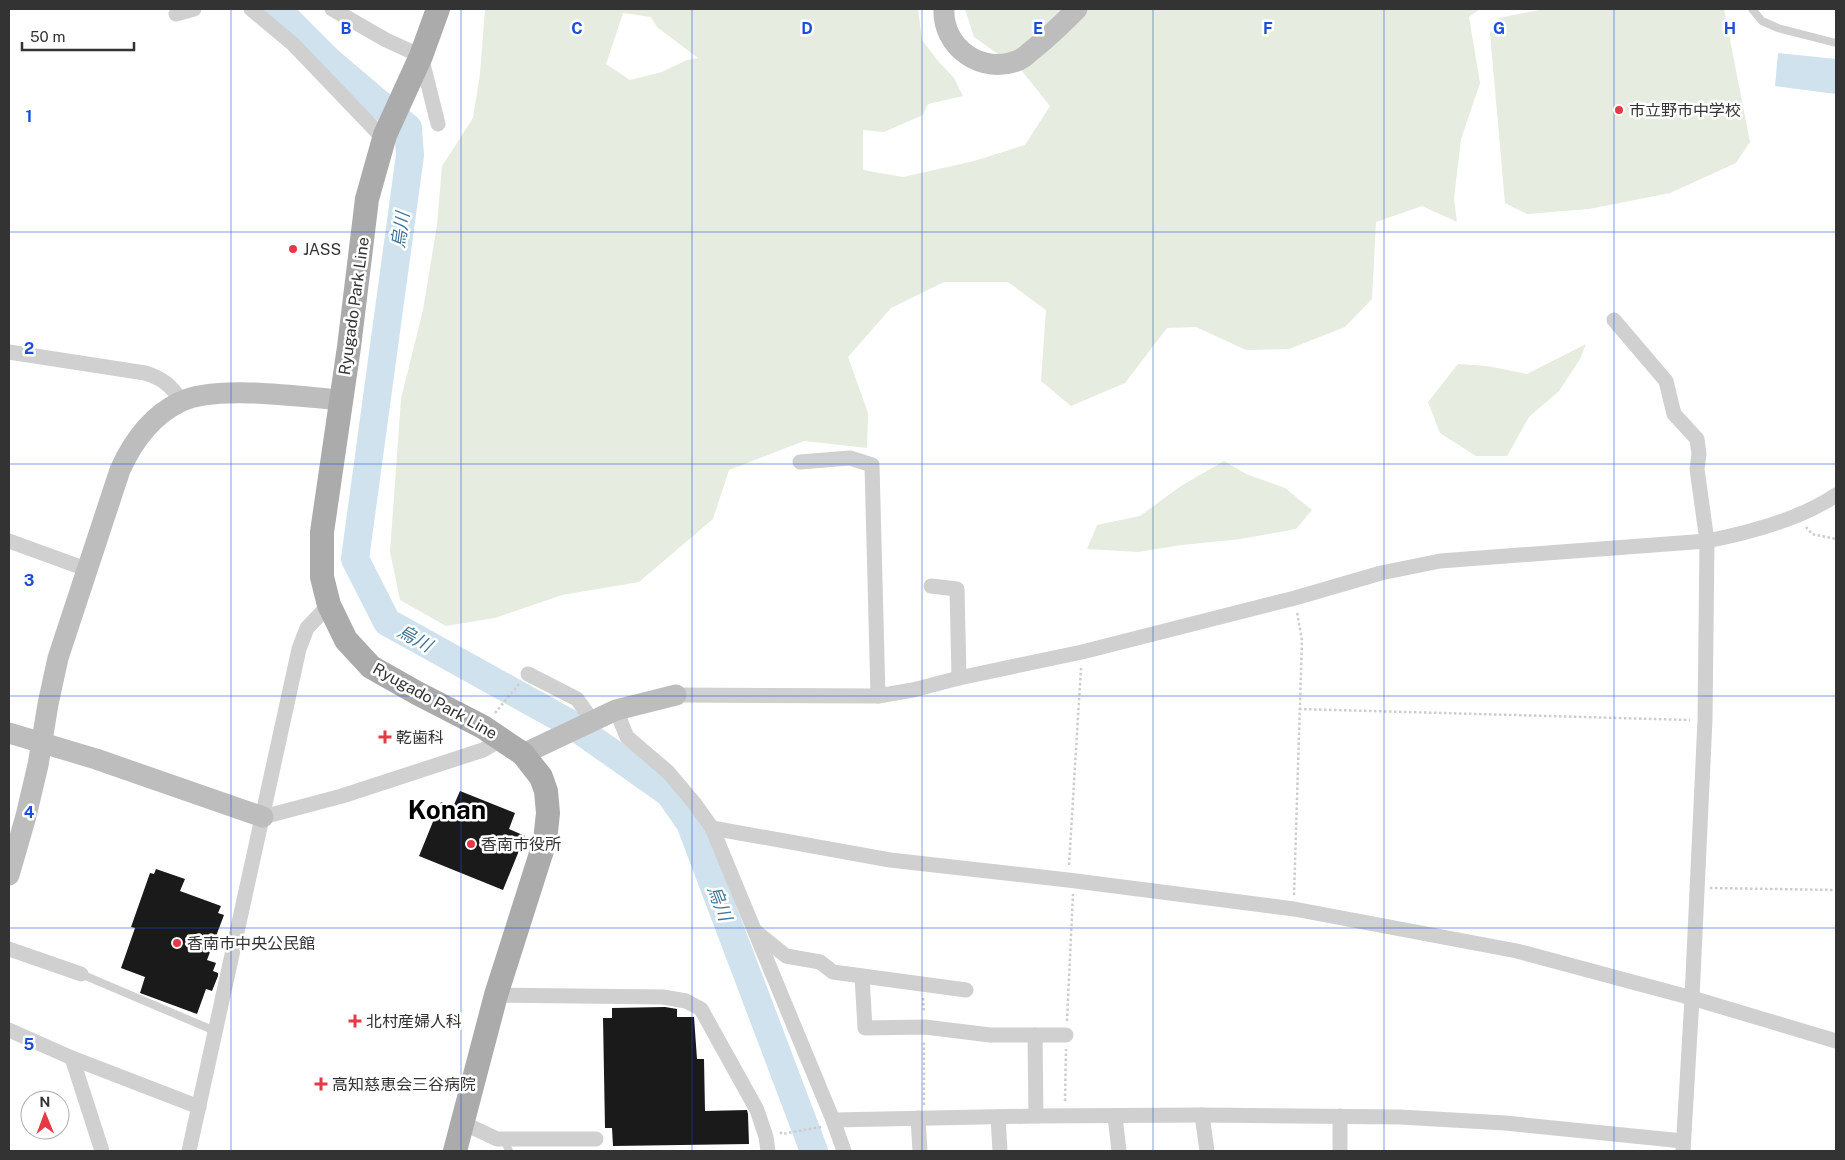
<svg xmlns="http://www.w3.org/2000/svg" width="1845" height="1160" font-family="'Public Sans','Noto Sans JP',sans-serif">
<rect width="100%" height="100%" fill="#fff"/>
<g fill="#e6ecdf" fill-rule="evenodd">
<path d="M 485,9 L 918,9 L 922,40 L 938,61 L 954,78 L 963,96 L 928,104 L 923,115 L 884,132 L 863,130 L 863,170 L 903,177 L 974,161 L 1025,145 L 1050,106 L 1022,71 L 974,37 L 965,9 L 1480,9 L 1469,17 L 1480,83 L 1461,139 L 1454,198 L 1457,222 L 1422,206 L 1376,222 L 1372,299 L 1345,327 L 1289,349 L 1246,350 L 1196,327 L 1167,328 L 1125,383 L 1071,406 L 1041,381 L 1046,310 L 1008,282 L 944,282 L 891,308 L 848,357 L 868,413 L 867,448 L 804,441 L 729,470 L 713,519 L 639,582 L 562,595 L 495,618 L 446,626 L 400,600 L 390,552 L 401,399 L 423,310 L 437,225 L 442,166 L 473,118 L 480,74 ZM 623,13 L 651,17 L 657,27 L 698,58 L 687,60 L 662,72 L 630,80 L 606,64 Z"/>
<path d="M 1544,9 L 1724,9 L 1750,142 L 1736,163 L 1670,193 L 1589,209 L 1527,214 L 1505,203 L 1490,33 L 1499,18 Z"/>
<path d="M 1586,344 L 1580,359 L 1559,391 L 1529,417 L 1507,456 L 1476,456 L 1440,433 L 1428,402 L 1458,364 L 1487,366 L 1527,374 Z"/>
<path d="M 1224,461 L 1246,474 L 1285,488 L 1312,510 L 1296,529 L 1241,539 L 1182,545 L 1138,552 L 1087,549 L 1097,525 L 1140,516 L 1181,486 Z"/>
</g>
<path fill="#cfe2ee" d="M 1778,53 L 1836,59 L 1836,94 L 1775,86 Z"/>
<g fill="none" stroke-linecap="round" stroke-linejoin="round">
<path stroke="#cfe2ee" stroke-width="28" d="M 277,9 L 329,61 L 408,128 L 410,155 L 355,559 L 387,622 L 571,724 L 669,793 L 690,823 L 814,1151"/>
</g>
<g fill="#1a1a1a">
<path d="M 460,791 L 515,813 L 509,829 L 525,836 L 503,890 L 419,856 L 441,802 L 453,807 Z"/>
<path d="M 156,869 L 185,879 L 180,891 L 221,906 L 218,913 L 224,915 L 207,960 L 216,963 L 213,971 L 218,973 L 218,976 L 212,991 L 206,989 L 197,1014 L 140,993 L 145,977 L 121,968 L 135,928 L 131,927 L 150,873 L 154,874 Z"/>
<path d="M 665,1007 L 677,1009 L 677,1017 L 694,1017 L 697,1059 L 704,1059 L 705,1111 L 747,1110 L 748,1114 L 749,1144 L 613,1146 L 612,1128 L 605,1128 L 603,1018 L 612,1018 L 612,1008 Z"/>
</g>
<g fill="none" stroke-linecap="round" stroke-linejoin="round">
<g stroke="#cdcdcd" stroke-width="2.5" stroke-dasharray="2.5 2.5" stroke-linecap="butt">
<path d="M 1806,527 L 1812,534 L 1836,539"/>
<path d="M 1299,709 L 1690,720"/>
<path d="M 495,713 L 519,684"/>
<path d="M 1069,865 L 1081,668"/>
<path d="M 1710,888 L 1836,890"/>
<path d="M 1294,895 L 1302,640 L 1297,612"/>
<path d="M 923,998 L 924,1012"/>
<path d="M 1067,1021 L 1073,894"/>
<path d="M 1065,1101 L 1066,1049"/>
<path d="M 924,1105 L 924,1040"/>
<path d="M 780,1132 L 782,1134 L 821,1127"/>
</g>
<g stroke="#d0d0d0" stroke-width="8">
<path d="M 1752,9 L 1762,21 L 1778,28 L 1836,43"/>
<path d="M 81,974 L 215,1031"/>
<path d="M 504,1139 L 509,1151"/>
</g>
<g stroke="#d0d0d0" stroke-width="15">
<path d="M 251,9 L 293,44 L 384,139"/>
<path d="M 332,9 L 386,40 L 421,56 L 438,124"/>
<path d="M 176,14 L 194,9"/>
<path d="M 1614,320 L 1666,381 L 1674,414 L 1697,439 L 1699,454 L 1697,469 L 1707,541 L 1705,720 L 1692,998 L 1683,1151"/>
<path d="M 9,352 L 145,373 C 162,378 172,386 181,401"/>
<path d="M 800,462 L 850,458 L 872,465 L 878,696"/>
<path d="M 9,541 L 86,569"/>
<path d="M 931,586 L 957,589 L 959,678"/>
<path d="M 528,674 L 577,699 L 592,720"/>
<path d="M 676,695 L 878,696 L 913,690 L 959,678 L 1082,652 L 1295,598 L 1381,573 L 1440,561 L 1707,541 C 1748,533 1801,519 1836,495"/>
<path d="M 616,710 L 627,737 L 668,772 L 695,804 L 712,828 L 833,1120 L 844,1151"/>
<path d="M 263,817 L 342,796 L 483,750 L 502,739"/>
<path d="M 712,828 L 890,860 L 1068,880 L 1294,909 L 1517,951 L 1692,998 L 1836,1041"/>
<path d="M 755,931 L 786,956 L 820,962 L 833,972 L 966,990"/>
<path d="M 9,949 L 81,974"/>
<path d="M 862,976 L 865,1028 L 925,1027 L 990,1035 L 1066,1035"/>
<path d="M 496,995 L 663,997 L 686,1001 L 701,1009 L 757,1110 L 766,1137 L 768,1151"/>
<path d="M 9,1030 L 72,1058 L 199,1107"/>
<path d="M 1035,1035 L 1036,1116"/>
<path d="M 72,1058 L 102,1151"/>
<path d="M 1202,1115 L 1207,1151"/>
<path d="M 1115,1116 L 1119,1151"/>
<path d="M 1340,1116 L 1340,1151"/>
<path d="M 998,1117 L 1000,1151"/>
<path d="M 918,1118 L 920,1151"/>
<path d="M 833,1120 L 1036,1116 L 1202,1115 L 1400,1117 L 1505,1123 L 1683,1141"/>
<path d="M 463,1123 L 497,1139 L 596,1139"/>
<path d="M 189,1151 L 299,649 L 307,628 L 329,605"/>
</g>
<g stroke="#bdbdbd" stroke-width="21">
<path d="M 944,9 C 942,47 982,76 1019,60 C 1023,58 1028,54 1031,51 C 1048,38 1062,24 1077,9"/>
<path d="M 9,733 L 96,759 L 263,817"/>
<path d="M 523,754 L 616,710 L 676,695"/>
<path d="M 9,875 L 26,816 L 38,765 L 48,704 L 58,658 L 120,470 C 133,441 151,416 180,402 C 215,384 300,397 341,400"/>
</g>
<path stroke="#ababab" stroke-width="24" d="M 438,9 L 421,56 L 385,135 L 367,199 L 349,347 L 322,532 L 322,577 L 329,605 L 346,640 L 371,667 L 417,693 L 483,727 L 523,754 L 541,777 L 546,791 L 548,813 L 545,841 L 496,995 L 455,1151"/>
</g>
<path fill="none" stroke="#1d4ed8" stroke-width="1" stroke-opacity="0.55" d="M 231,9 L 231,1151M 461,9 L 461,1151M 692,9 L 692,1151M 922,9 L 922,1151M 1153,9 L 1153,1151M 1384,9 L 1384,1151M 1614,9 L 1614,1151M 9,232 L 1836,232M 9,464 L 1836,464M 9,696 L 1836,696M 9,928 L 1836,928"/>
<g fill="#e63946" stroke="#fff" stroke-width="2">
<circle cx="1619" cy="110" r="5"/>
<circle cx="293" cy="249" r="5"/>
<path d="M382.5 729.5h5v5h5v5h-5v5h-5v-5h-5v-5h5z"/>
<circle cx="471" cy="844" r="5"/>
<circle cx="177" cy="943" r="5"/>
<path d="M352.5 1013.5h5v5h5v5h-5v5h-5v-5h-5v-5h5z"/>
<path d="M318.5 1076.5h5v5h5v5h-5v5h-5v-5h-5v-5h5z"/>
</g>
<g text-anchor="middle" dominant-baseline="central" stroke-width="5" stroke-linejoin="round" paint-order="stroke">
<g font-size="16" fill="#333" stroke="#fff" text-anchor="start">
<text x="1629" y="110">市立野市中学校</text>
<text x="303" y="249">JASS</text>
<text x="396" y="737">乾歯科</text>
<text x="481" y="844">香南市役所</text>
<text x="187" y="943">香南市中央公民館</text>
<text x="366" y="1021">北村産婦人科</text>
<text x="332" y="1084">高知慈恵会三谷病院</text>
</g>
<g font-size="16" fill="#333" stroke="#fff">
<text transform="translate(354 306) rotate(-82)">Ryugado Park Line</text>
<text transform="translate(435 701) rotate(29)">Ryugado Park Line</text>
</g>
<g font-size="18" font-style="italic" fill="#3f7597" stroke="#fff">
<text transform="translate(400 230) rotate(-82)">烏川</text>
<text transform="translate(415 638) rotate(29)">烏川</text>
<text transform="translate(720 903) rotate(69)">烏川</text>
</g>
<g font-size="26" font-weight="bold" fill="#000" stroke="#fff">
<text x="447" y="809">Konan</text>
</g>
</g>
<g font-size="16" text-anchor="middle" font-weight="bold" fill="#1d4ed8" stroke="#fff" stroke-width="5" stroke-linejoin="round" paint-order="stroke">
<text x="346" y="34">B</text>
<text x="577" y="34">C</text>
<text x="807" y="34">D</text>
<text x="1038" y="34">E</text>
<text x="1268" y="34">F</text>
<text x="1499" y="34">G</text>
<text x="1730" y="34">H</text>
<text x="29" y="122">1</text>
<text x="29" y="354">2</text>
<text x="29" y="586">3</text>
<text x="29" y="818">4</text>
<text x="29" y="1050">5</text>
</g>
<rect width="1845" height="1160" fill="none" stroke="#333333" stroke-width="20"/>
<g transform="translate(45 1115) rotate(359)"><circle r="24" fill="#ffffff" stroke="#adadad"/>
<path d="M0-4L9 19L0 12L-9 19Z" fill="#e63946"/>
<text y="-8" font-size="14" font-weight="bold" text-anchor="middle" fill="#333333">N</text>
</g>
<path d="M22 42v8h112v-8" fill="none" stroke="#333333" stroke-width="2.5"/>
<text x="30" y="42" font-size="15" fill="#333333" stroke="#ffffff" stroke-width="4" paint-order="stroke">50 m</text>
</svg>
